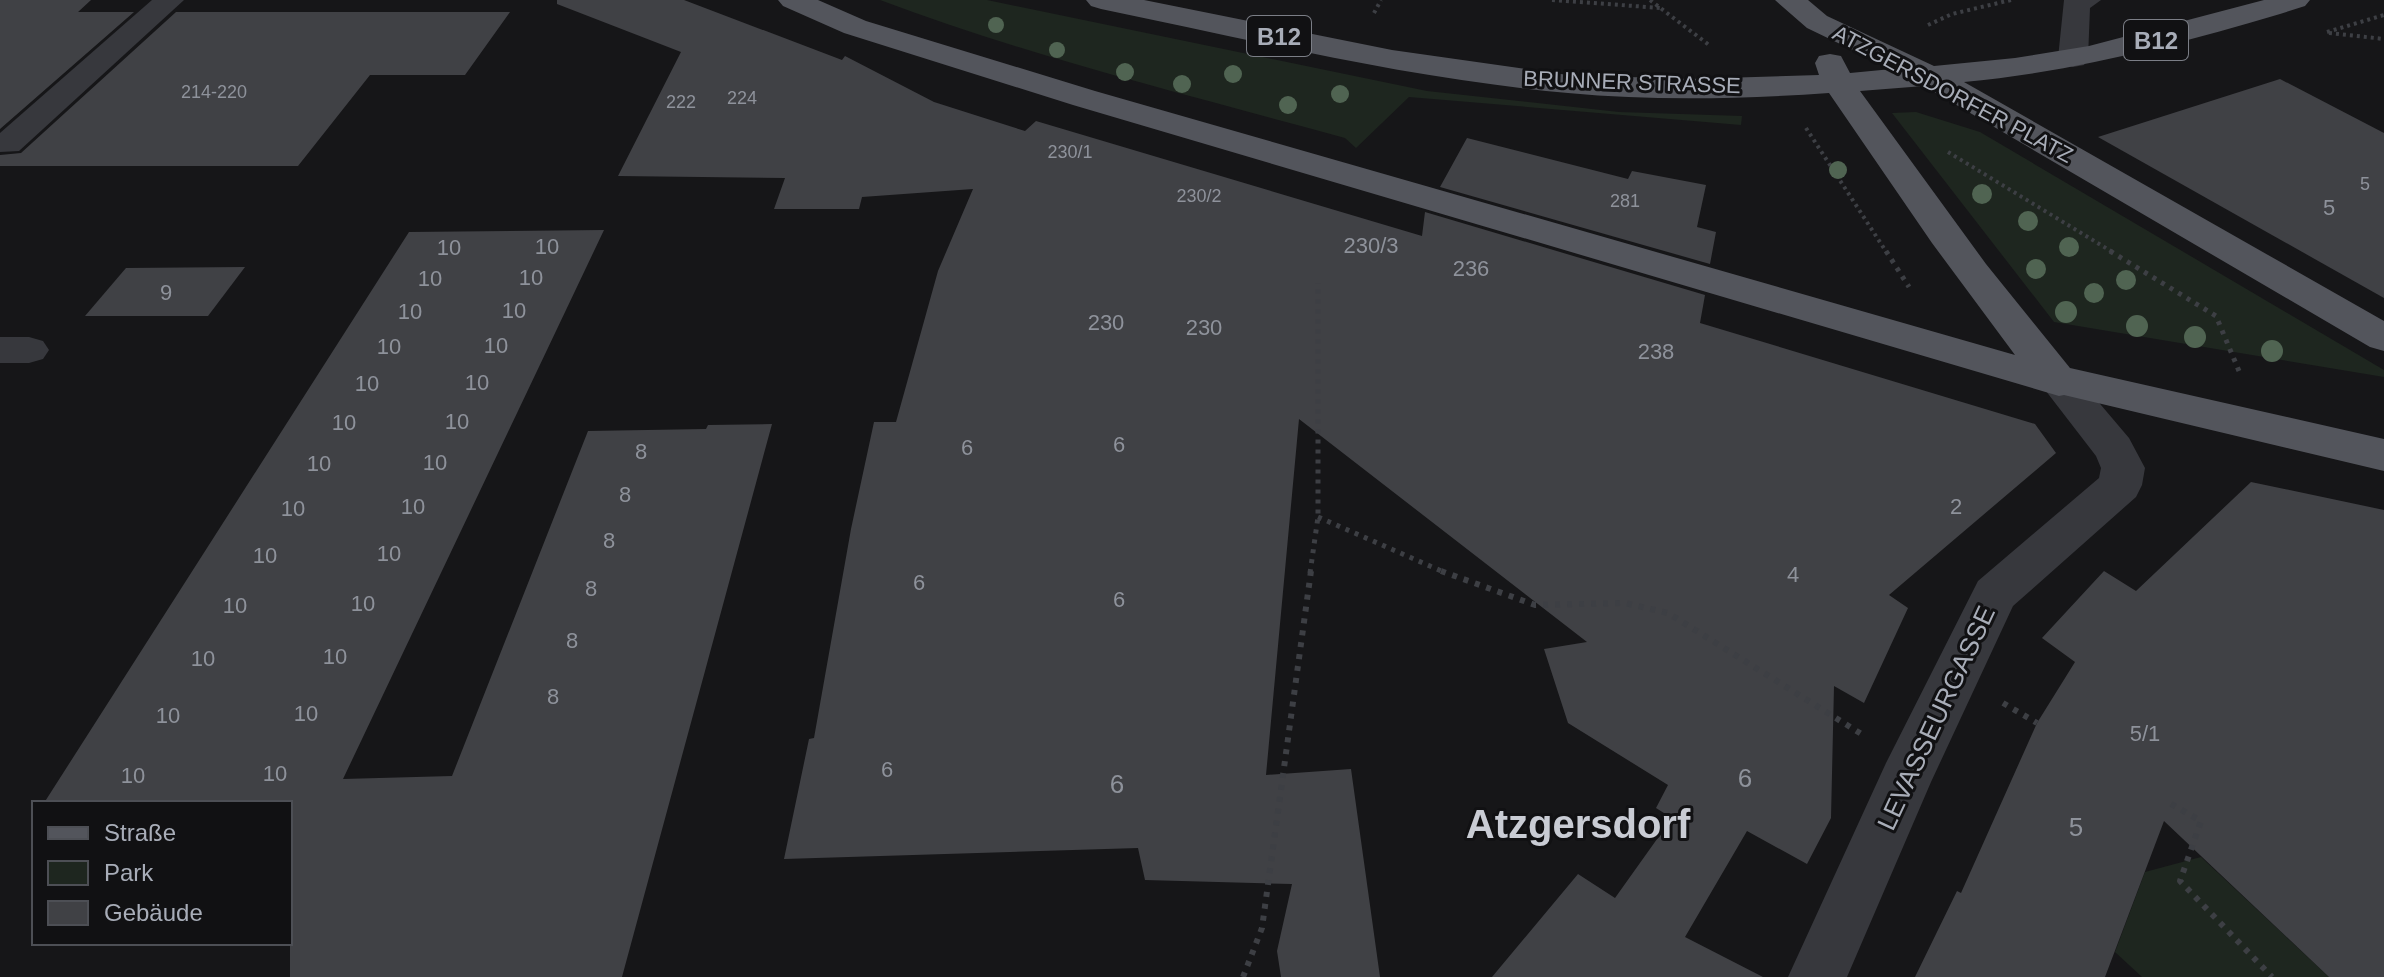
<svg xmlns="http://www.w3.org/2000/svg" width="2384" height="977" font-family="Helvetica,sans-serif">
<rect width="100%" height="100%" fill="#161618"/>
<g fill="#1e261f">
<path d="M 880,0 L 987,0 L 1427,91 L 1619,112 L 1742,116 L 1741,125 L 1409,97 L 1356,148 L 1345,138 C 1189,95 1031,57 880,0 Z"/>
<path d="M 1916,112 L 1980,132 L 2384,370 L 2384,377 L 2054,322 L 1892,113 Z"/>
<path d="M 2201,857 L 2329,977 L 2142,977 L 2115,952 L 2145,872 Z"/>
</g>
<g fill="#404145">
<path d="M 0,0 L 91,0 L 78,12 L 134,12 L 0,129 Z"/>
<path d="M 557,0 L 684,0 L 842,60 L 845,56 L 934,102 L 1025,131 L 1036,121 L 1422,236 L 1425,212 L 1705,295 L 1700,323 L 2035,424 L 2056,453 L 1889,595 L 1908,608 L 1864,703 L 1834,686 L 1831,818 L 1807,864 L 1747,831 L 1685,937 L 1763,977 L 1492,977 L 1578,874 L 1615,898 L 1672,818 L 1656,808 L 1668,785 L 1568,723 L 1544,649 L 1587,642 L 1299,419 L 1266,775 L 1351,769 L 1380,977 L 1281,977 L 1277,951 L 1292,884 L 1145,880 L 1138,848 L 784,859 L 809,739 L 814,738 L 851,529 L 874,422 L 896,422 L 938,271 L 973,189 L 862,197 L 859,209 L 774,209 L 785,178 L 618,176 L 681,52 L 557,4 Z"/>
<path d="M 176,12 L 510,12 L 465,75 L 370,75 L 298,166 L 0,166 L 0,155 L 21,153 Z"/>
<path d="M 2280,79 L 2384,133 L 2384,298 L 2098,137 Z"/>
<path d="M 1467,138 L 1628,179 L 1632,171 L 1706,185 L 1697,227 L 1716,232 L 1710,264 L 1440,187 Z"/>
<path d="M 604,230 L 343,779 L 452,776 L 588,431 L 706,429 L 708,425 L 772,424 L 622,977 L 290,977 L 290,803 L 44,803 L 409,232 Z"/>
<path d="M 245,267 L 208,316 L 85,316 L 126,268 Z"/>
<path d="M 2251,482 L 2384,510 L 2384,977 L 2329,977 L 2164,821 L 2105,977 L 1915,977 L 1957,891 L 1961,893 L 2037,723 L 2075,662 L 2042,638 L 2104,571 L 2136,591 Z"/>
</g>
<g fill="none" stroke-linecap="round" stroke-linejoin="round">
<g stroke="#3d3f44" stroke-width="4" stroke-dasharray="3 4" stroke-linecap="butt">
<path d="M 1552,0 L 1661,8"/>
<path d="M 1650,0 L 1709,45"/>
<path d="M 1374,13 L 1381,0"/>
<path d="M 1928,25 L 1952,14 L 2011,0"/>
<path d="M 2327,32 L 2384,15"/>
<path d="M 2329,33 L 2384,39"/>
<path d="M 1806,128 L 1887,253"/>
<path d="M 1948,152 L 2114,253"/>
</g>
<g stroke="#3d3f44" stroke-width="5" stroke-dasharray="4 6" stroke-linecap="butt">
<path d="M 1886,251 L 1909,287"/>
<path d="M 2110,251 L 2216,316 L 2239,371"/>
<path d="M 1318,517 L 1446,573"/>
<path d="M 1310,573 L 1318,517 L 1318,283"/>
</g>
<g stroke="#3d3f44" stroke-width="6" stroke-dasharray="5 7" stroke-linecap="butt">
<path d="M 1441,571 L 1535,605 L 1625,603 L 1668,613 L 1863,735"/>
<path d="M 2003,703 L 2037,723"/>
<path d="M 2171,804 L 2201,821 L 2180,881 L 2272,977"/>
<path d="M 1243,977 L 1262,928 L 1311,571"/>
</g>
<g fill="#37383d" fill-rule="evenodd">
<path d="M 152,0 L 184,0 L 19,151 L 0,152 L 0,133 Z"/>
<path d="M 2064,0 L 2101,0 L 2090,8 L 2088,58 L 2084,65 L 2073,67 L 2062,65 L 2058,58 Z"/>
<path d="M 0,337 L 29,337 L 43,341 L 49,350 L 43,359 L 29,363 L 0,363 Z"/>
<path d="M 2059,368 L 2073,372 L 2129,438 L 2145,468 L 2142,485 L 2136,497 L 2013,606 L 1931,782 L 1847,977 L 1788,977 L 1886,763 L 1978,581 L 2099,478 L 2101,468 L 2096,456 L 2039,382 L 2045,372 Z"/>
</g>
<path fill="#53555c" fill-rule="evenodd" d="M 778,0 L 818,0 L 866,21 L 1095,91 L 2015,355 L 1932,243 L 1829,93 C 1742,99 1654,101 1568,93 C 1410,79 1256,41 1101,9 L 1091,6 L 1086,0 L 1144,0 L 1392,50 L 1568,75 L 1689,79 L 1819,75 L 1815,63 L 1819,56 L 1830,54 L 1841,56 L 1850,73 L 1892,69 L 1807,28 L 1775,0 L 1808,0 L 1827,16 L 1934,66 L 2015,58 L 2089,46 L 2264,0 L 2310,0 L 2305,6 L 2280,14 C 2176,45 2072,72 1964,82 L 2384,321 L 2384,351 L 2370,347 L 1924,86 L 1860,91 L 1986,264 L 2070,368 L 2384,439 L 2384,471 L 2064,395 L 2059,396 L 1073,105 L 844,33 L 783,6 Z"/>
</g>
<g fill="#506452">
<circle cx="996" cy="25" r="8"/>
<circle cx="1057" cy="50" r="8"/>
<circle cx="1125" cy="72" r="9"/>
<circle cx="1233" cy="74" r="9"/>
<circle cx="1182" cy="84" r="9"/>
<circle cx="1340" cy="94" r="9"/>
<circle cx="1288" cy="105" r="9"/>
<circle cx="1838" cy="170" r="9"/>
<circle cx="1982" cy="194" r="10"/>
<circle cx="2028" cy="221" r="10"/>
<circle cx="2069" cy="247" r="10"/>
<circle cx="2036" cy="269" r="10"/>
<circle cx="2126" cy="280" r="10"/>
<circle cx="2094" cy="293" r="10"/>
<circle cx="2066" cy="312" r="11"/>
<circle cx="2137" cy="326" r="11"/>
<circle cx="2195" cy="337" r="11"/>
<circle cx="2272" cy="351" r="11"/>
</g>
<g text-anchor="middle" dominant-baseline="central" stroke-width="6" stroke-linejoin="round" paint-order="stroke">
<g font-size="18" fill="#8e929b">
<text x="214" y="92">214-220</text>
<text x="742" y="98">224</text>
<text x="681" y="102">222</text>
<text x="1070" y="152">230/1</text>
<text x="2365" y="184">5</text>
<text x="1199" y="196">230/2</text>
<text x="1625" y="201">281</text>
</g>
<g font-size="22" fill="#a8adb8" stroke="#111113">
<text transform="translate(1632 82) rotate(2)">BRUNNER STRASSE</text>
<text transform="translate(1953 94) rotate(28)">ATZGERSDORFER PLATZ</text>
</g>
<g font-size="22" fill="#8e929b">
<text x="2329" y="207">5</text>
<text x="1371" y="245">230/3</text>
<text x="547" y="246">10</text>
<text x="449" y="247">10</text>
<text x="1471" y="268">236</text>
<text x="531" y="277">10</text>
<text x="430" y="278">10</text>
<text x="166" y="292">9</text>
<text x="514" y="310">10</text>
<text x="410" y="311">10</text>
<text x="1106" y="322">230</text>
<text x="1204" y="327">230</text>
<text x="496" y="345">10</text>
<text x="389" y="346">10</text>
<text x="1656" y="351">238</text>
<text x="477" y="382">10</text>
<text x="367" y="383">10</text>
<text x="457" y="421">10</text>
<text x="344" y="422">10</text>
<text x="1119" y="444">6</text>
<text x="967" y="447">6</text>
<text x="641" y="451">8</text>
<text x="435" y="462">10</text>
<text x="319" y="463">10</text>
<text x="625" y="494">8</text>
<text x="413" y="506">10</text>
<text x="1956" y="506">2</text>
<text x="293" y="508">10</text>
<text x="609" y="540">8</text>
<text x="389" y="553">10</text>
<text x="265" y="555">10</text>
<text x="1793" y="574">4</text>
<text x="919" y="582">6</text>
<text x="591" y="588">8</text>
<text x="1119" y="599">6</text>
<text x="363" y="603">10</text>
<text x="235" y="605">10</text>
<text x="572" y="640">8</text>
<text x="335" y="656">10</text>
<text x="203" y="658">10</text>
<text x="553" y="696">8</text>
<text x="306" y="713">10</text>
<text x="168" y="715">10</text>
<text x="2145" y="733">5/1</text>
<text x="887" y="769">6</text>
<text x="275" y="773">10</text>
<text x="133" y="775">10</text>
</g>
<g fill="#111113" stroke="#7b7e86" stroke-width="2">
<rect x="1247" y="16" width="64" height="40" rx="6"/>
<rect x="2124" y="20" width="64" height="40" rx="6"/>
</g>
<g font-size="24" font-weight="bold" fill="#a8adb8">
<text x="1279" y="36">B12</text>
<text x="2156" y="40">B12</text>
</g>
<g font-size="26" fill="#a8adb8" stroke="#111113">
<text transform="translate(1936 718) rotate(-65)">LEVASSEURGASSE</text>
</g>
<g font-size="26" fill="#8e929b">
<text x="1745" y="778">6</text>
<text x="1117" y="784">6</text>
<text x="2076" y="827">5</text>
</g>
<g font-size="40" font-weight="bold" fill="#c9ccd4" stroke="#111113">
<text x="1578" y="824">Atzgersdorf</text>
</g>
</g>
<rect x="32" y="801" width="260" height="144" fill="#111113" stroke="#4d4f55" stroke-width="2"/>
<rect x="48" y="827" width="40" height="12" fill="#53555c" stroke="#4d4f55" stroke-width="2"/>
<text x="104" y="841" font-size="24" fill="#a8adb8">Straße</text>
<rect x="48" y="861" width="40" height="24" fill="#1e261f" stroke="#4d4f55" stroke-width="2"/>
<text x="104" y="881" font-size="24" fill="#a8adb8">Park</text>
<rect x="48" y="901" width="40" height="24" fill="#404145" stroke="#4d4f55" stroke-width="2"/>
<text x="104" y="921" font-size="24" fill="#a8adb8">Gebäude</text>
</svg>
